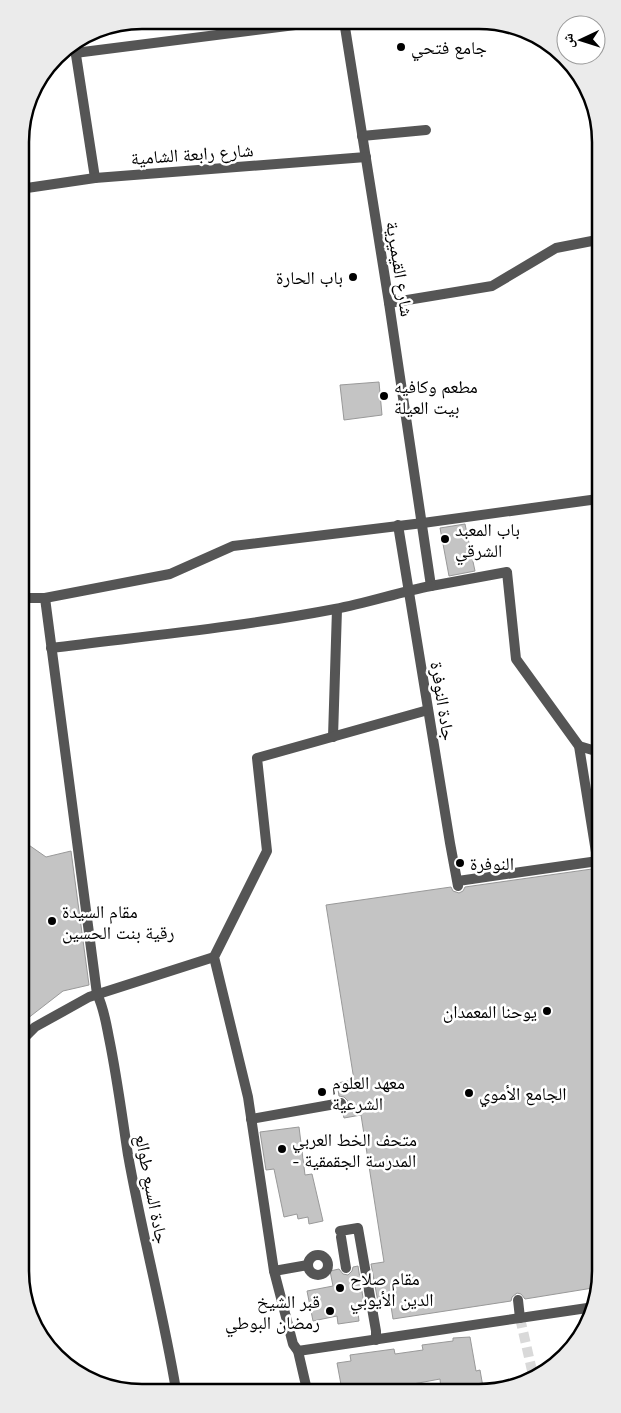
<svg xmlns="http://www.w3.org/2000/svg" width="621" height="1413" font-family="Mulish,'Noto Naskh Arabic',sans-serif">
<rect width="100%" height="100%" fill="#fff"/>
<g fill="#c4c4c4" stroke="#999">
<path d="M 379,382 L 382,415 L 344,420 L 340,385 Z"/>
<path d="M 465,524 L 475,571 L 449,576 L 440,528 Z"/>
<path d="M 23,841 L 46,857 L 71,851 L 89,985 L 63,991 L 23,1022 Z"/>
<path d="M 592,869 L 594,876 L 599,910 L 601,1280 L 599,1287 L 525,1299 L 521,1294 L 517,1293 L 512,1297 L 511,1301 L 393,1319 L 390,1300 L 378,1302 L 371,1264 L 384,1262 L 361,1115 L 344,1118 L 342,1110 L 347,1106 L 348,1101 L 344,1097 L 339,1096 L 337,1083 L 354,1080 L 326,905 L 451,887 L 453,891 L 459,893 L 463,891 L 465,887 Z"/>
<path d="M 299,1127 L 305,1175 L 312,1174 L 323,1221 L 309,1224 L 308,1217 L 298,1219 L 297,1214 L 284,1217 L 274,1169 L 266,1170 L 260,1132 Z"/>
<path d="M 358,1266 L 364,1304 L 357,1305 L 359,1321 L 338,1324 L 337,1316 L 313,1321 L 307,1291 L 333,1286 L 330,1271 L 339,1269 L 343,1274 L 348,1275 L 352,1271 L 353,1267 Z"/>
<path d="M 470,1337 L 476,1371 L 480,1370 L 483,1387 L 464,1389 L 441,1389 L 440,1379 L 413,1384 L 414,1389 L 342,1390 L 337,1363 L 351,1361 L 350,1355 L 394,1349 L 395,1354 L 423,1350 L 422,1345 L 453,1341 L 453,1338 Z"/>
</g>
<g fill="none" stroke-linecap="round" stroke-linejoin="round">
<path stroke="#d9d9d9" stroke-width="10" stroke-dasharray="10 5" stroke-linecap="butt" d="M 520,1318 L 533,1375"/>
<g stroke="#555" stroke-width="10">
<path d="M 344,21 L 389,303 L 431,586 L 507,572 L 516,659 L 579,746 L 599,871"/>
<path d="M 74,42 L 95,178"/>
<path d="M 75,53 L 327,21"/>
<path d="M 595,106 L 597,122"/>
<path d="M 362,136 L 426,130"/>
<path d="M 20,189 L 95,178 L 366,157"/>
<path d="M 389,303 L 492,286 L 556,248 L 597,240"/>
<path d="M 398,525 L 450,843 L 458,886"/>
<path d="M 22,598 L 45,598 L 97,994 C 104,1008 106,1023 109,1038 C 117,1077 122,1116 128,1155 C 142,1234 163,1311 176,1390"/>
<path d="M 45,598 L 170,574 L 233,546 L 423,523 L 598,499"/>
<path d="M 51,648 C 146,636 241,627 335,609 C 368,603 399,592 431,586"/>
<path d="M 333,737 L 337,609"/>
<path d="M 579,746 L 599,752"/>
<path d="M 458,881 L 598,861"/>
<path d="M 23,1039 L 35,1027 L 89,997 L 214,957"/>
<path d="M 251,1119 L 341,1103"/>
<path d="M 340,1231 L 358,1228 L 376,1331 L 376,1340"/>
<path d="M 341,1237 L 346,1268"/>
<circle cx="318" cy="1265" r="10"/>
<path d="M 274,1271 L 308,1265"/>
<path d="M 518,1300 L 520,1318"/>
<path d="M 298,1351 L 594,1307"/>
<path d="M 307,1390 L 298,1351 L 293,1344 L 274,1271 L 248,1097 L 214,957 L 267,851 L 257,758 L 428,710"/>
</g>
</g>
<g fill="#000" stroke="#fff" stroke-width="2">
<circle cx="401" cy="47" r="5"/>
<circle cx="353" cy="277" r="5"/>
<circle cx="384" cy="396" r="5"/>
<circle cx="445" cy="539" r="5"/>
<circle cx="460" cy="863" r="5"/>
<circle cx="52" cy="921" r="5"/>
<circle cx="547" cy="1011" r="5"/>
<circle cx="322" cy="1092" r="5"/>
<circle cx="469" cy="1093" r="5"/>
<circle cx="282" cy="1149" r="5"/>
<circle cx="340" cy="1288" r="5"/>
<circle cx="330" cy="1311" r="5"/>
</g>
<g text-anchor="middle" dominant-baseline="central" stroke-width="5" stroke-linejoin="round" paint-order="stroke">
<g font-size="18" fill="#000" stroke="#fff" text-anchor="start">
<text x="411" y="47">جامع فتحي</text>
<text x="343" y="277" text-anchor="end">باب الحارة</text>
<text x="394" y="386">مطعم وكافيه<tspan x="394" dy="21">بيت العيلة</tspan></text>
<text x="455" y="529">باب المعبد<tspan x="455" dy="21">الشرقي</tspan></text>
<text x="470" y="863">النوفرة</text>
<text x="62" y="911">مقام السيدة<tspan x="62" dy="21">رقية بنت الحسين</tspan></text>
<text x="537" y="1011" text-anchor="end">يوحنا المعمدان</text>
<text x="332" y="1082">معهد العلوم<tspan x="332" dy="21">الشرعية</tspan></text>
<text x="479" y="1093">الجامع الأموي</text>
<text x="292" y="1139">متحف الخط العربي<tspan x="292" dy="21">- المدرسة الجقمقية</tspan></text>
<text x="350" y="1278">مقام صلاح<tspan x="350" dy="21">الدين الأيوبي</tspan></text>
<text x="320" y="1301" text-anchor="end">قبر الشيخ<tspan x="320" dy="21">رمضان البوطي</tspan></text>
</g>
<g font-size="18" fill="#000" stroke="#fff">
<text transform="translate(192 154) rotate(-4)">شارع رابعة الشامية</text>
<text transform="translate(400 269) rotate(81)">شارع القيميرية</text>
<text transform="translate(443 701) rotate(81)">جادة النوفرة</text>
<text transform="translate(152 1189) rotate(79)">جادة السبع طوالع</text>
</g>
</g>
<path d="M0 0H621V1413H0ZM142 29H479A113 113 0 0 1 592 142V1271A113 113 0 0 1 479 1384H142A113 113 0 0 1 29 1271V142A113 113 0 0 1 142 29Z" fill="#ebebeb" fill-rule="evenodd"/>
<path fill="none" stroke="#000" stroke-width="2.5" d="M142 29H479A113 113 0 0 1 592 142V1271A113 113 0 0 1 479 1384H142A113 113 0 0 1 29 1271V142A113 113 0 0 1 142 29Z"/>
<g transform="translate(581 40) rotate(266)"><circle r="24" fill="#ffffff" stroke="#999999"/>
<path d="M0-4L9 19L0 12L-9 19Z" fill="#000000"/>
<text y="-8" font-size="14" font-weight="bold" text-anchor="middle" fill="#000000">ش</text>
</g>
</svg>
